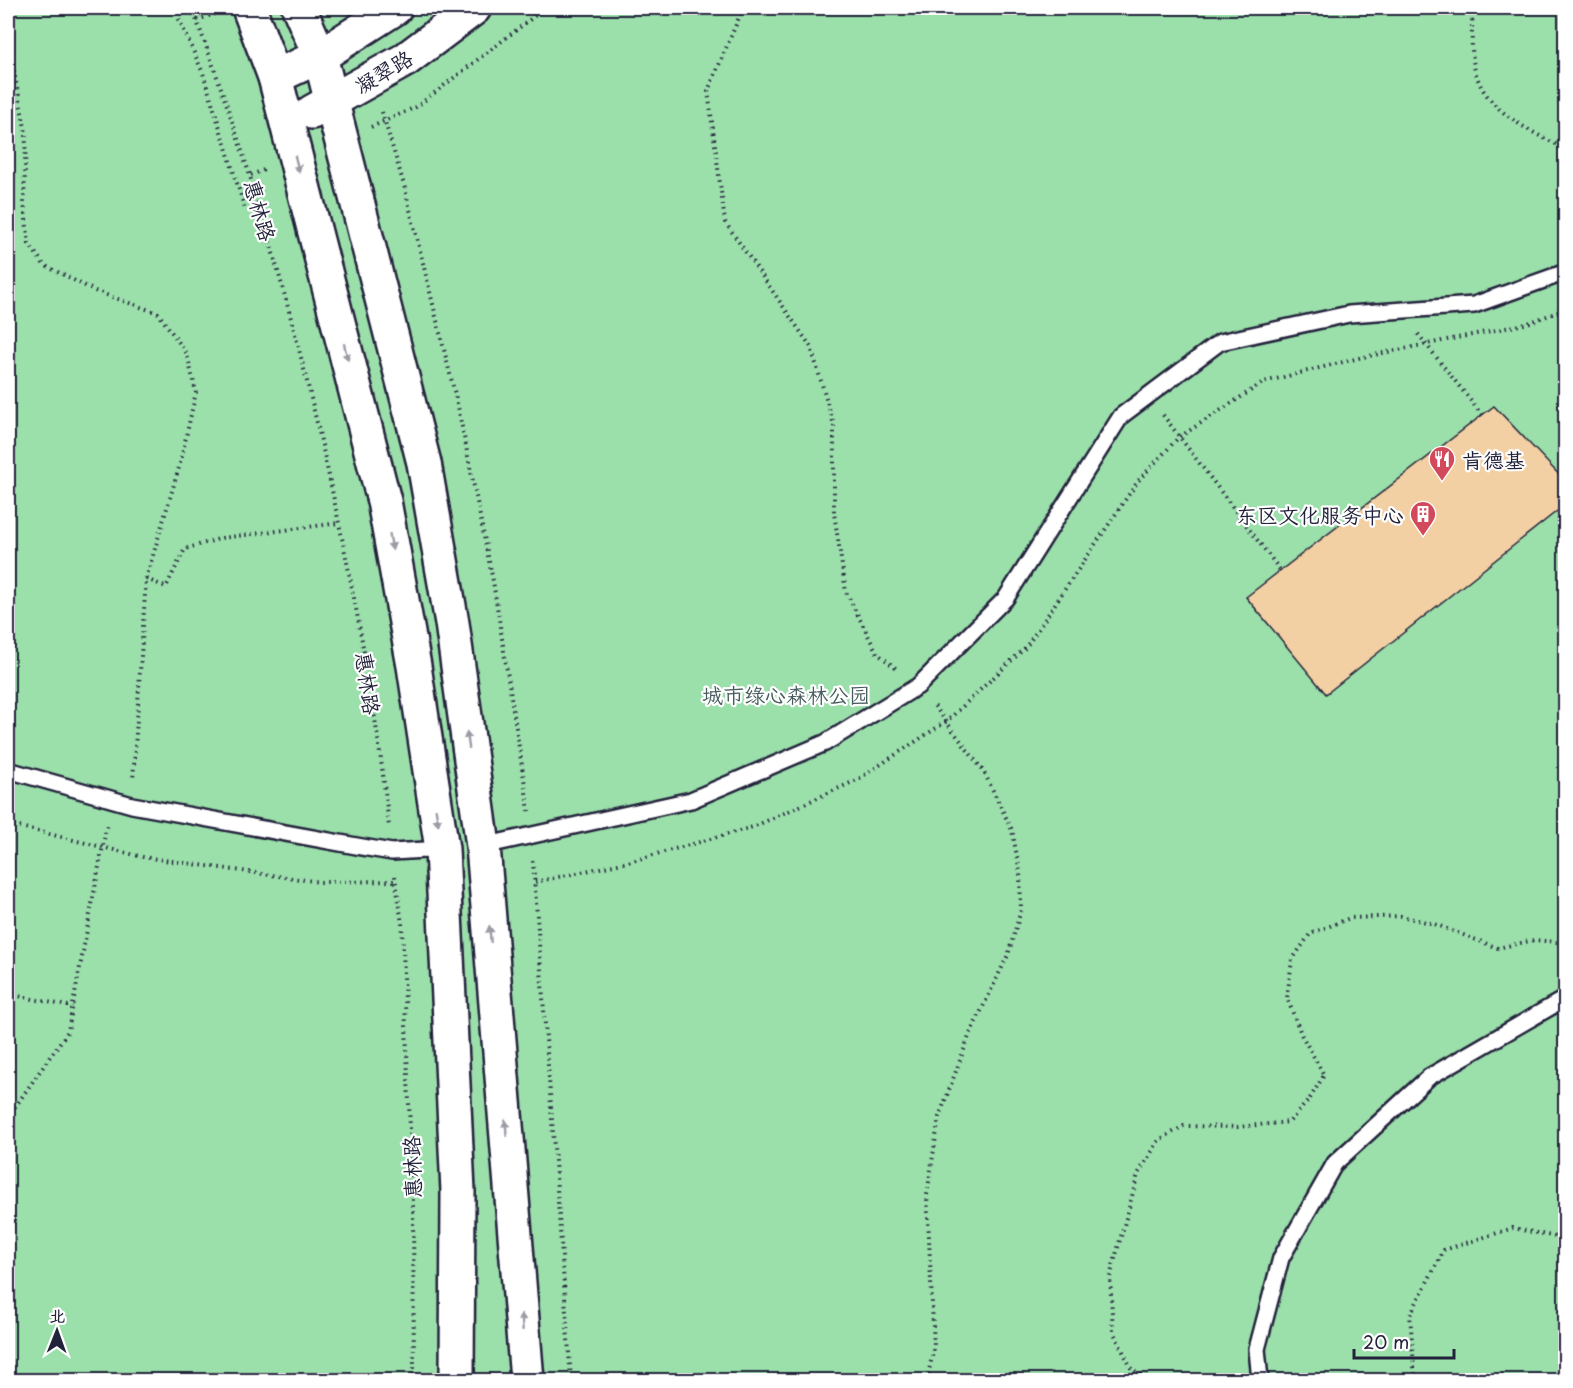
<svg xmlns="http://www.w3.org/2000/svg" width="1573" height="1388" font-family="'Playpen Sans','LXGW WenKai TC',sans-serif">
<rect width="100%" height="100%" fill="#fbf1e4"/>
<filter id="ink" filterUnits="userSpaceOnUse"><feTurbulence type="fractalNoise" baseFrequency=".0167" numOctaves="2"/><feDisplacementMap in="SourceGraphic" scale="12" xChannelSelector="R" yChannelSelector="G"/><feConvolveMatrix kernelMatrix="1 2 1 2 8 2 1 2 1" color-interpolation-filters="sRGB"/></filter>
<g filter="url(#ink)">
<rect fill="#9bdfab" stroke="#5e8073" stroke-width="1.5" x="8" y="8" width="1557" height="1372"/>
<path fill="#f3d0a4" stroke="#22223b" stroke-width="1.5" d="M 1494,406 L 1566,482 L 1566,504 L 1326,694 L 1246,597 Z"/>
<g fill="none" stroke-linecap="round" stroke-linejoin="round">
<g stroke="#22223b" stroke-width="20">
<g id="lane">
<path d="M 8,770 L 132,805 L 362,847 L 392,852 L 442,849"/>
<path d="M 483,846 L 691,800 L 825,743 L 918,686 L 1006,598 L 1121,416 L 1220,342 L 1349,314 L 1474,305 L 1566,272"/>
<path d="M 1260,1380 L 1257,1349 L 1281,1258 L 1335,1163 L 1429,1077 L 1566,998"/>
</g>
</g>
<g stroke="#22223b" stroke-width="38">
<g id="secondary">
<path d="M 249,8 L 275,77 L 384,501 L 414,666 L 442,849 L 458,1191 L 457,1380"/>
<path d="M 299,8 L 320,56 L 424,463 L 452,623 L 483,846 L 527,1380"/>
<path d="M 275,77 L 320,56 L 395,8"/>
<path d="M 312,112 L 405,60 L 474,8"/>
</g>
</g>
<g stroke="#22223b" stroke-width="4" stroke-dasharray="1.5 4.5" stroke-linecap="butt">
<path d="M 174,8 L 203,73 L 245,209"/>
<path d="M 192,8 C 254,172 301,341 337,514 C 359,618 378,722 389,827"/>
<path d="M 743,8 L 708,91 L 725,222 L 811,347 L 834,425 L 834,513 L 846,592 L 877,653 L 898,670"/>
<path d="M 1473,8 C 1472,30 1469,60 1479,82 C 1493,114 1535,134 1566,149"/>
<path d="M 197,20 L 218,13"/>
<path d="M 8,41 L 26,133 L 24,203 L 29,244 L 44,265 L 95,291 L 158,313 L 187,354 L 196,392 L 180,464 L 146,579 L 133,780"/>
<path d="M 382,112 L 404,185 L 458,407 L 493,581 L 529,811"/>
<path d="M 371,127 L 416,107 L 545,8"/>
<path d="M 251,175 L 264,170"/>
<path d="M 1418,334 L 1482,415"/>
<path d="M 1163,415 L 1280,570"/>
<path d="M 146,579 L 166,587 L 185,549 L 222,538 L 339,523"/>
<path d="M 8,824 L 143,857 L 320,882 L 396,881"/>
<path d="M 533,861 L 571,1380"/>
<path d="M 395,876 L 402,924 L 413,1205 L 414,1380"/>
<path d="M 535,882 L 632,861 L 753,827 L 857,780 L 947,721 L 1026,647 L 1138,481 L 1178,438 L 1264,382 L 1359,358 L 1525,324 L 1566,309"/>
<path d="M 8,994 L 73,1007"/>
<path d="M 8,1117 L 68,1031 L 107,824"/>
<path d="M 927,1380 L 934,1347 L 927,1195 L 939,1117 L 969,1036 L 1008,955 L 1021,910 L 1020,872 L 1012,830 L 984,772 L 933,704"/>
<path d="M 1152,1380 L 1132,1370 L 1113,1331 L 1110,1277 L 1138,1174 L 1159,1140 L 1184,1126 L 1238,1127 L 1289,1122 L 1309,1100 L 1324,1075 L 1302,1036 L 1287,998 L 1292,960 L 1310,934 L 1350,918 L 1401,916 L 1434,924 L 1498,948 L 1534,940 L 1566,943"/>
<path d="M 1415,1380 L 1410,1315 L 1444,1250 L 1513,1228 L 1566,1239"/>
</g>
<use href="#lane" stroke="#fff" stroke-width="15"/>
<use href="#secondary" stroke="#fff" stroke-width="33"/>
</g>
<defs><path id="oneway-solid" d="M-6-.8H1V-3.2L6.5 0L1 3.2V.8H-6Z" transform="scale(1.5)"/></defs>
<g fill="#9c9ca7">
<use href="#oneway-solid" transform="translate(297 164) rotate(75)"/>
<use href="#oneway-solid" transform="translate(346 352) rotate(76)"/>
<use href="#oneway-solid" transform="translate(391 542) rotate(80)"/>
<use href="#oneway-solid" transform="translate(468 740) rotate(-98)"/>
<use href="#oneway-solid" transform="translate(437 817) rotate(81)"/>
<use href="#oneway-solid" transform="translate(490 934) rotate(-95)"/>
<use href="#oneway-solid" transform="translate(506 1128) rotate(-94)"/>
<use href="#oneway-solid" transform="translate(522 1322) rotate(-95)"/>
</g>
</g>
<defs>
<g id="restaurant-pin" transform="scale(1.35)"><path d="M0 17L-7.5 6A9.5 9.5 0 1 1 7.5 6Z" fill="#d1495b" stroke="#fff"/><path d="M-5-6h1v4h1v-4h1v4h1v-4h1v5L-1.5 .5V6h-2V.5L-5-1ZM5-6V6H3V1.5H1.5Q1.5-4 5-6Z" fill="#fff"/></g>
<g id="building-pin" transform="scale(1.35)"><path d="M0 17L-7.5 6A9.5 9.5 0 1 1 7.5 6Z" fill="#d1495b" stroke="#fff"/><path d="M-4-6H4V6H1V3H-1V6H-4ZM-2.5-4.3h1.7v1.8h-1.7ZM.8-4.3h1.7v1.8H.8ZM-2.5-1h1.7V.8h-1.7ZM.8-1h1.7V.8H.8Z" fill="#fff"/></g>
</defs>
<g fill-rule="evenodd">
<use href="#restaurant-pin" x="1442" y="459"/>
<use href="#building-pin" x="1423" y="514"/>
</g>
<g text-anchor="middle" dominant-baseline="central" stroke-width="4.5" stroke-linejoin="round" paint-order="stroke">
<g font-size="21" fill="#22223b" stroke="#fff">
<text transform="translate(383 71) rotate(-31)">凝翠路</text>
<text transform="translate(261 210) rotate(74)">惠林路</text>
<text transform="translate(369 683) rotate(82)">惠林路</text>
<text transform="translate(411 1167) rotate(-92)">惠林路</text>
</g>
<g font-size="21" fill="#22223b" stroke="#fff" text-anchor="start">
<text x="1462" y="459">肯德基</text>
<text x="1404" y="514" text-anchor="end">东区文化服务中心</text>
</g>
<g font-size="21" fill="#465b5d" stroke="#fff">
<text x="786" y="694">城市绿心森林公园</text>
</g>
</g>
<rect width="1573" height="1388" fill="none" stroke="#fff" stroke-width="30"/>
<rect x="15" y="15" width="1543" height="1358" fill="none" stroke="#22223b" stroke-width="2" filter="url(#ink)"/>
<g transform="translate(57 1331) rotate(1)" stroke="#ffffff" stroke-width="4.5" paint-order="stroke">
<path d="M0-4.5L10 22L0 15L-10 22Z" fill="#22223b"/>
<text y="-9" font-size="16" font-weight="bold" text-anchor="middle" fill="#22223b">北</text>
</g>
<path d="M1354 1349v9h100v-9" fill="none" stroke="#22223b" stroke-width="3"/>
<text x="1363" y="1349" font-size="18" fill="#22223b" stroke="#ffffff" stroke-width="4.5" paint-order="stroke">20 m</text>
</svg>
